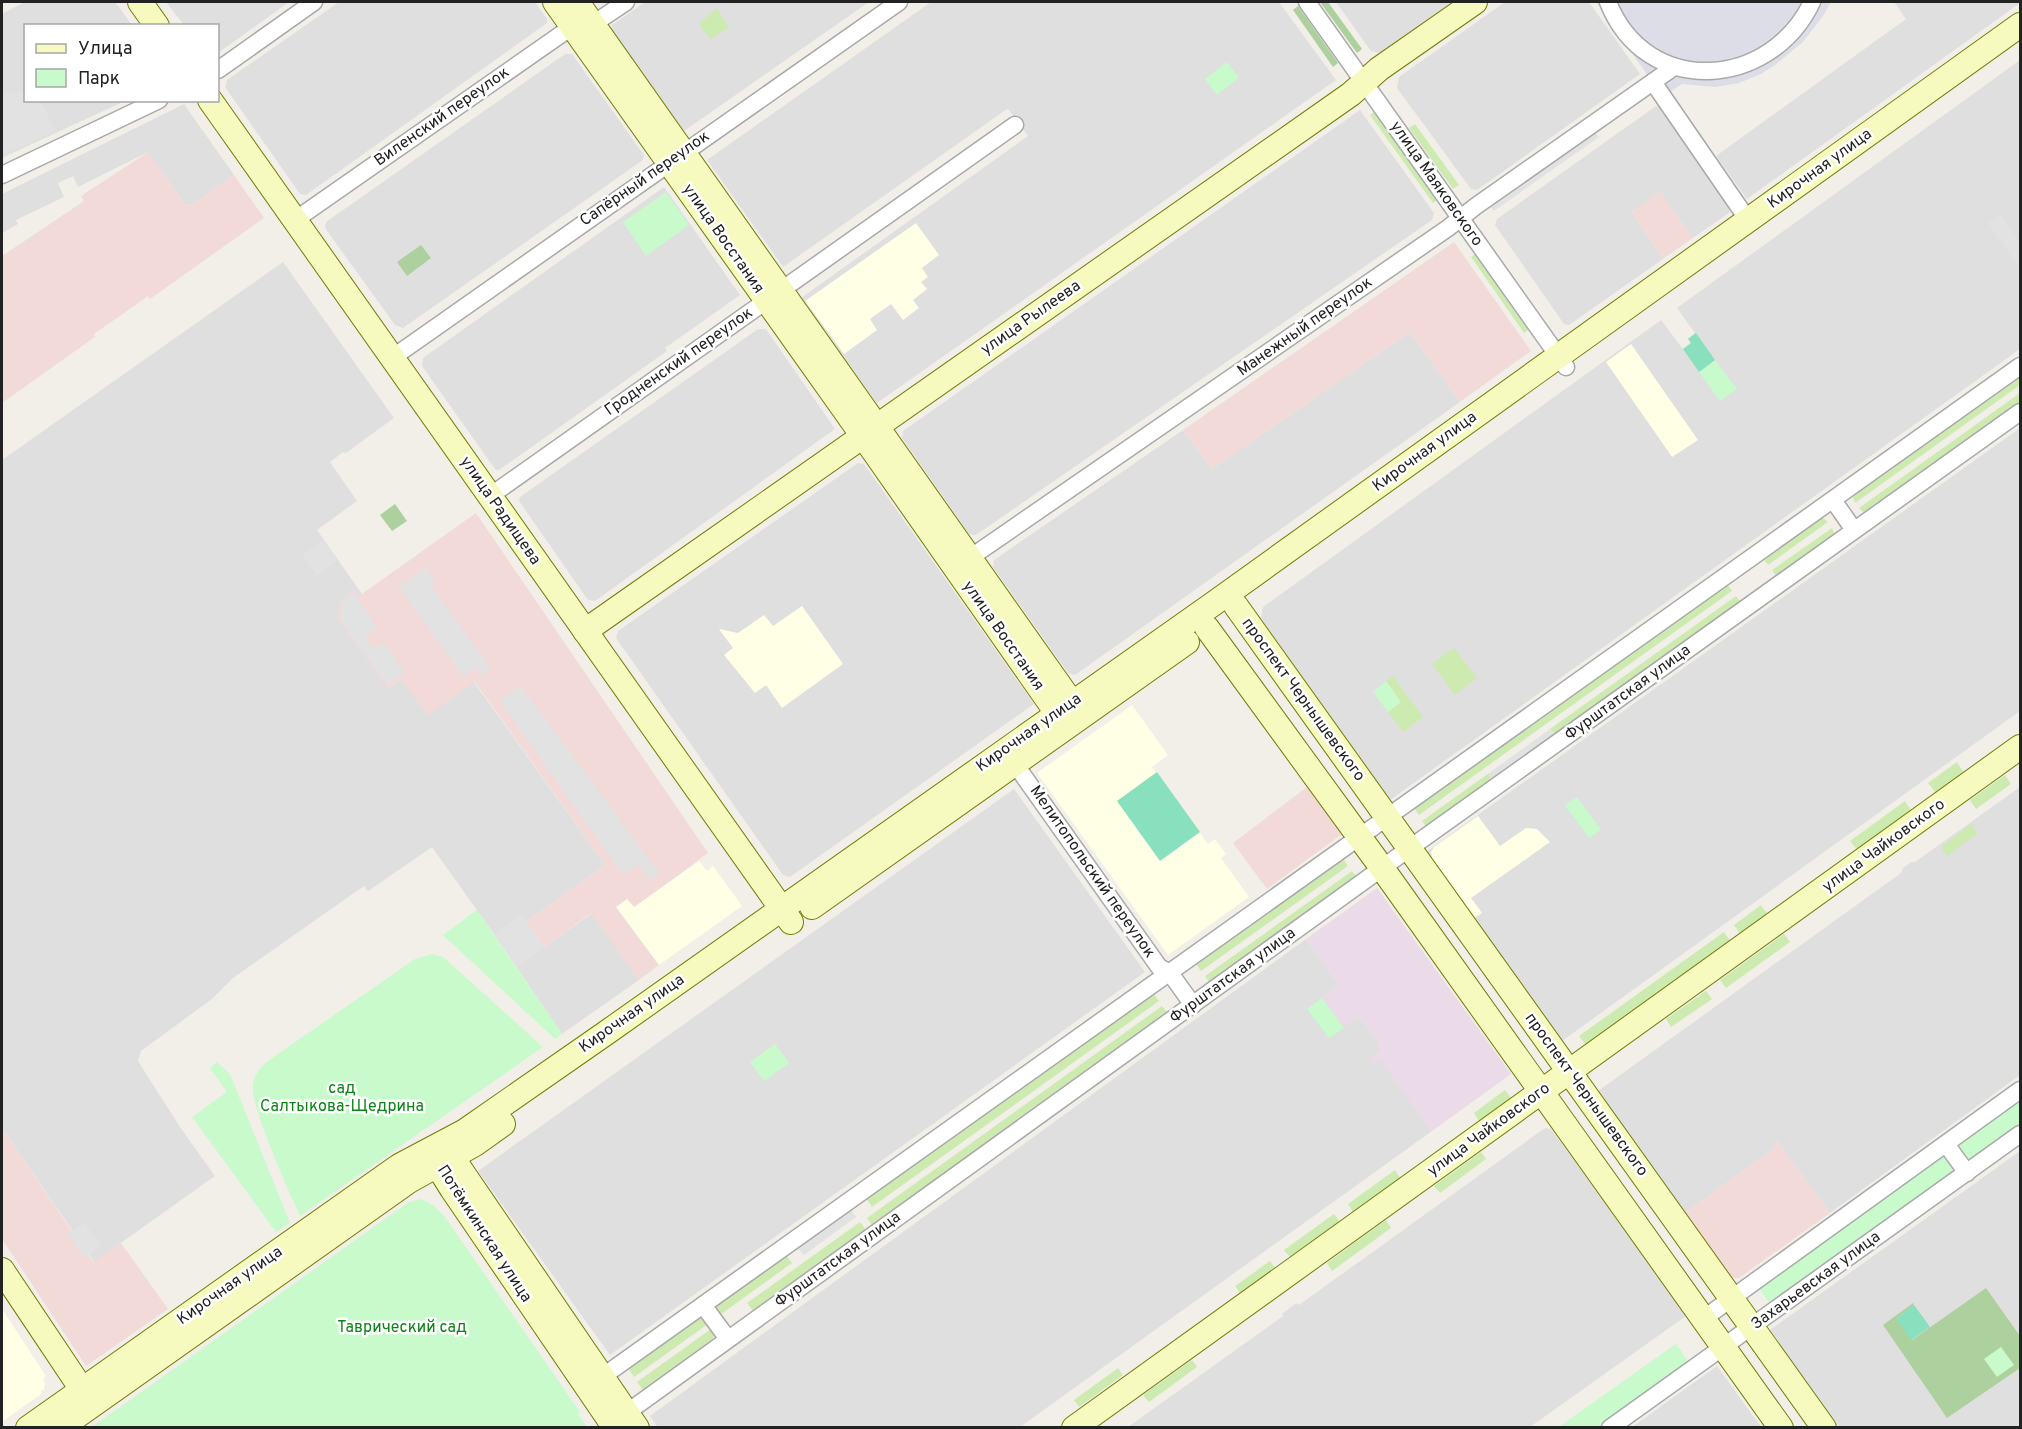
<svg xmlns="http://www.w3.org/2000/svg" width="2022" height="1429" font-family="Overpass,sans-serif">
<rect width="100%" height="100%" fill="#f2efe9"/>
<g fill="#e0dfdf">
<path d="M 25,2 L 115,2 L 132,25 L 26,26 L 26,100 L 125,101 L 2,158 L 2,14 Z"/>
<path d="M 166,2 L 289,2 L 218,53 L 218,26 L 184,25 Z"/>
<path d="M 339,2 L 535,2 L 547,19 L 547,23 L 306,195 L 300,194 L 225,87 L 227,80 Z"/>
<path d="M 645,2 L 869,2 L 684,131 L 611,29 L 612,25 Z"/>
<path d="M 931,2 L 1279,2 L 1336,80 L 877,403 L 801,298 L 1028,136 L 1009,110 L 1007,109 L 783,267 L 707,160 Z"/>
<path d="M 1336,2 L 1452,2 L 1379,53 L 1371,51 Z"/>
<path d="M 1505,2 L 1589,2 L 1640,74 L 1477,190 L 1471,189 L 1397,88 L 1399,77 Z"/>
<path d="M 1894,2 L 2020,2 L 2020,3 L 1747,199 L 1716,156 L 1906,19 Z"/>
<path d="M 565,54 L 572,54 L 644,155 L 643,160 L 403,328 L 395,325 L 325,228 L 326,222 Z"/>
<path d="M 2020,60 L 2020,349 L 1390,800 L 1261,618 L 1263,607 L 1661,320 L 1683,349 L 1691,343 L 1688,339 L 1695,333 L 1677,308 Z"/>
<path d="M 184,104 L 234,175 L 190,206 L 184,204 L 148,152 L 78,187 L 73,176 L 58,183 L 64,197 L 16,220 L 18,224 L 2,233 L 2,194 Z"/>
<path d="M 1656,106 L 1661,107 L 1730,206 L 1729,213 L 1693,238 L 1660,192 L 1632,212 L 1663,259 L 1569,325 L 1564,324 L 1495,225 L 1497,219 Z"/>
<path d="M 1360,110 L 1434,213 L 1432,220 L 976,535 L 969,534 L 902,438 L 903,431 Z"/>
<path d="M 664,187 L 740,295 L 665,348 L 667,351 L 499,470 L 495,469 L 422,366 L 423,358 Z"/>
<path d="M 283,262 L 394,418 L 346,453 L 343,452 L 330,462 L 357,501 L 317,530 L 362,594 L 359,596 L 388,688 L 401,679 L 474,682 L 605,865 L 526,922 L 545,947 L 592,913 L 639,980 L 562,1034 L 494,934 L 432,847 L 368,891 L 364,886 L 233,978 L 212,999 L 141,1051 L 138,1061 L 182,1130 L 215,1176 L 94,1262 L 2,1128 L 2,460 Z"/>
<path d="M 758,329 L 766,329 L 835,429 L 595,601 L 588,600 L 519,501 L 520,497 Z"/>
<path d="M 1410,332 L 1460,402 L 1075,675 L 1068,673 L 993,567 L 994,560 L 1183,430 L 1212,469 Z"/>
<path d="M 2020,428 L 2020,711 L 1562,1041 L 1426,852 Z"/>
<path d="M 858,463 L 864,464 L 1034,704 L 790,877 L 783,875 L 616,638 L 618,631 Z"/>
<path d="M 2020,787 L 2020,1075 L 1830,1213 L 1777,1141 L 1775,1148 L 1685,1213 L 1598,1091 L 1901,873 L 1903,868 L 1911,862 L 1915,862 Z"/>
<path d="M 1014,789 L 1145,972 L 610,1355 L 478,1171 Z"/>
<path d="M 1306,939 L 1339,985 L 1322,998 L 1359,1016 L 1380,1045 L 1381,1051 L 1370,1059 L 1380,1059 L 1432,1131 L 1020,1427 L 658,1428 L 650,1416 Z"/>
<path d="M 1545,1128 L 1551,1129 L 1686,1316 L 1530,1427 L 1128,1427 L 1283,1316 L 1282,1314 L 1296,1303 L 1299,1305 Z"/>
<path d="M 2020,1151 L 2020,1427 L 1839,1427 L 1770,1330 Z"/>
<path d="M 1717,1366 L 1761,1427 L 1631,1428 Z"/>
</g>
<g fill="#f2dad9">
<path d="M 148,152 L 184,204 L 190,206 L 234,175 L 264,218 L 150,299 L 148,296 L 137,304 L 94,334 L 95,337 L 2,403 L 2,256 L 84,201 L 81,196 Z"/>
<path d="M 1660,192 L 1693,238 L 1663,259 L 1632,212 Z"/>
<path d="M 1454,242 L 1531,351 L 1460,402 L 1410,332 L 1212,469 L 1183,430 Z"/>
<path d="M 476,513 L 708,853 L 634,908 L 616,907 L 659,965 L 639,980 L 591,913 L 545,947 L 526,922 L 605,865 L 475,682 L 428,715 L 401,679 L 388,688 L 337,618 L 341,600 L 354,590 L 359,596 Z"/>
<path d="M 1307,787 L 1342,834 L 1267,889 L 1233,843 Z"/>
<path d="M 2,1128 L 93,1262 L 121,1243 L 168,1309 L 86,1366 L 2,1239 Z"/>
<path d="M 1777,1141 L 1830,1213 L 1739,1278 L 1731,1278 L 1685,1213 L 1775,1148 L 1772,1145 Z"/>
</g>
<path fill="#ebdbe8" d="M 1377,888 L 1511,1074 L 1432,1131 L 1380,1060 L 1373,1064 L 1370,1059 L 1381,1051 L 1378,1047 L 1380,1045 L 1359,1016 L 1344,1028 L 1322,998 L 1339,985 L 1306,939 Z"/>
<g fill="#ffffe5">
<path d="M 916,223 L 939,255 L 922,268 L 928,277 L 921,282 L 927,289 L 913,300 L 919,308 L 903,320 L 891,304 L 870,319 L 877,330 L 844,354 L 805,301 Z"/>
<path d="M 1631,344 L 1698,440 L 1672,457 L 1606,362 Z"/>
<path d="M 802,606 L 843,664 L 782,708 L 766,685 L 755,693 L 724,655 L 733,648 L 719,629 L 738,633 L 764,615 L 773,626 Z"/>
<path d="M 1132,705 L 1168,755 L 1152,767 L 1208,844 L 1215,839 L 1226,854 L 1221,858 L 1249,897 L 1168,955 L 1037,773 Z"/>
<path d="M 1478,816 L 1500,846 L 1526,828 L 1537,829 L 1550,842 L 1471,898 L 1482,913 L 1475,918 L 1432,858 L 1431,852 L 1434,847 Z"/>
<path d="M 699,861 L 707,871 L 713,866 L 742,906 L 659,965 L 616,907 L 627,899 L 634,907 Z"/>
<path d="M 2,1309 L 46,1376 L 44,1378 L 43,1381 L 45,1382 L 44,1390 L 41,1390 L 41,1394 L 2,1422 Z"/>
</g>
<g fill="#cdebb0">
<path d="M 717,8 L 729,27 L 711,39 L 700,26 L 700,23 Z"/>
<path d="M 1374,112 L 1437,200 L 1433,203 L 1370,115 Z"/>
<path d="M 1415,124 L 1459,185 L 1453,189 L 1409,128 Z"/>
<path d="M 1475,254 L 1528,330 L 1524,333 L 1471,257 Z"/>
<path d="M 2020,372 L 2020,385 L 1855,503 L 1852,495 Z"/>
<path d="M 2020,393 L 2020,405 L 1865,514 L 1859,508 Z"/>
<path d="M 1822,517 L 1828,522 L 1768,565 L 1762,557 Z"/>
<path d="M 1832,528 L 1835,536 L 1778,579 L 1772,570 Z"/>
<path d="M 1726,583 L 1732,591 L 1419,815 L 1413,807 Z"/>
<path d="M 1736,596 L 1742,604 L 1558,736 L 1550,729 Z"/>
<path d="M 1454,648 L 1477,678 L 1455,695 L 1432,664 Z"/>
<path d="M 1393,676 L 1423,717 L 1403,732 L 1388,712 L 1401,702 L 1386,681 Z"/>
<path d="M 1957,762 L 1964,773 L 1936,793 L 1928,783 Z"/>
<path d="M 1489,773 L 1492,783 L 1428,829 L 1422,821 Z"/>
<path d="M 2005,775 L 2011,784 L 1976,809 L 1970,800 Z"/>
<path d="M 1905,801 L 1912,812 L 1858,851 L 1850,841 Z"/>
<path d="M 1971,824 L 1978,833 L 1947,856 L 1942,849 L 1942,846 Z"/>
<path d="M 1342,857 L 1348,866 L 1201,971 L 1195,963 Z"/>
<path d="M 1352,871 L 1358,879 L 1211,985 L 1205,976 Z"/>
<path d="M 1761,905 L 1768,915 L 1741,935 L 1734,925 Z"/>
<path d="M 1724,932 L 1731,942 L 1587,1046 L 1579,1036 Z"/>
<path d="M 1784,934 L 1790,942 L 1726,988 L 1720,980 Z"/>
<path d="M 1706,991 L 1712,999 L 1671,1027 L 1666,1019 Z"/>
<path d="M 1153,993 L 1159,1001 L 872,1207 L 866,1198 Z"/>
<path d="M 1162,1006 L 1169,1015 L 970,1158 L 957,1164 L 872,1225 L 867,1218 Z"/>
<path d="M 1505,1090 L 1511,1098 L 1479,1121 L 1474,1113 Z"/>
<path d="M 1481,1152 L 1486,1159 L 1440,1193 L 1434,1186 Z"/>
<path d="M 1395,1170 L 1400,1178 L 1353,1212 L 1348,1204 Z"/>
<path d="M 1334,1214 L 1340,1222 L 1290,1257 L 1284,1250 Z"/>
<path d="M 1386,1220 L 1391,1228 L 1332,1271 L 1327,1263 Z"/>
<path d="M 860,1222 L 866,1230 L 753,1311 L 747,1303 Z"/>
<path d="M 786,1255 L 792,1263 L 720,1315 L 716,1310 L 717,1305 Z"/>
<path d="M 1270,1261 L 1275,1268 L 1240,1293 L 1235,1286 Z"/>
<path d="M 699,1318 L 704,1319 L 708,1324 L 634,1377 L 628,1368 Z"/>
<path d="M 711,1329 L 715,1334 L 712,1341 L 643,1390 L 637,1382 Z"/>
<path d="M 1192,1360 L 1197,1367 L 1149,1402 L 1143,1395 Z"/>
<path d="M 1118,1368 L 1123,1375 L 1079,1407 L 1074,1400 Z"/>
</g>
<g fill="#add19e">
<path d="M 1320,2 L 1328,2 L 1362,49 L 1357,53 Z"/>
<path d="M 1298,6 L 1338,63 L 1333,67 L 1293,10 Z"/>
<path d="M 421,245 L 431,258 L 407,276 L 397,262 Z"/>
<path d="M 395,504 L 407,521 L 392,531 L 380,515 Z"/>
<path d="M 1986,1288 L 2020,1336 L 2020,1368 L 1947,1418 L 1883,1325 L 1913,1303 L 1914,1305 L 1896,1318 L 1912,1340 Z"/>
</g>
<g fill="#c8facc">
<path d="M 1227,62 L 1239,78 L 1217,95 L 1205,79 Z"/>
<path d="M 666,192 L 689,225 L 646,256 L 623,222 Z"/>
<path d="M 1715,360 L 1737,389 L 1720,401 L 1699,372 Z"/>
<path d="M 1386,681 L 1401,702 L 1388,712 L 1373,692 Z"/>
<path d="M 1577,797 L 1601,830 L 1589,838 L 1565,805 Z"/>
<path d="M 477,910 L 562,1034 L 555,1039 L 443,935 Z"/>
<path d="M 432,954 L 443,957 L 543,1047 L 300,1216 C 289,1191 249,1105 253,1083 C 255,1074 260,1068 265,1063 L 415,959 Z"/>
<path d="M 1322,998 L 1344,1028 L 1329,1038 L 1307,1009 Z"/>
<path d="M 775,1044 L 789,1063 L 764,1081 L 750,1062 Z"/>
<path d="M 217,1062 L 230,1074 L 290,1223 L 276,1232 L 192,1117 L 227,1092 L 210,1068 Z"/>
<path d="M 2020,1098 L 2020,1125 L 1770,1304 L 1759,1288 Z"/>
<path d="M 421,1199 L 433,1205 L 445,1217 L 580,1412 L 578,1414 L 587,1427 L 92,1427 L 409,1202 Z"/>
<path d="M 1676,1344 L 1690,1364 L 1600,1427 L 1557,1428 Z"/>
<path d="M 2001,1347 L 2014,1365 L 1997,1377 L 1984,1359 Z"/>
</g>
<g fill="#88e0be">
<path d="M 1696,333 L 1715,360 L 1699,372 L 1683,349 L 1691,343 L 1688,339 Z"/>
<path d="M 1157,772 L 1200,832 L 1160,861 L 1117,801 Z"/>
<path d="M 1914,1305 L 1930,1327 L 1911,1340 L 1896,1318 Z"/>
</g>
<g fill="#e2e2e2">
<path d="M 25,90 L 26,100 L 41,101 L 55,131 L 2,156 L 2,95 Z"/>
<path d="M 1595,132 L 1599,137 L 1494,211 L 1490,206 Z"/>
<path d="M 2000,214 L 2020,242 L 2020,269 L 1988,223 Z"/>
<path d="M 324,540 L 338,560 L 317,575 L 302,555 Z"/>
<path d="M 426,567 L 436,581 L 430,585 L 491,668 L 481,675 L 475,667 L 463,676 L 399,587 Z"/>
<path d="M 354,592 L 377,628 L 365,638 L 373,649 L 383,642 L 405,672 L 387,685 L 339,618 L 343,607 L 342,600 Z"/>
<path d="M 520,685 L 660,874 L 650,880 L 639,864 L 623,875 L 500,701 Z"/>
<path d="M 1550,729 L 1558,736 L 1492,783 L 1489,773 Z"/>
<path d="M 521,915 L 545,947 L 518,967 L 494,934 Z"/>
<path d="M 850,1209 L 856,1217 L 804,1255 L 799,1250 L 795,1249 Z"/>
<path d="M 85,1223 L 101,1246 L 84,1258 L 68,1234 Z"/>
</g>
<path fill="#dddde8" d="M 1596,2 L 1831,2 L 1823,16 L 1803,42 L 1775,65 L 1761,74 L 1739,83 L 1715,87 L 1682,84 L 1663,97 Z"/>
<g fill="none" stroke-linecap="round" stroke-linejoin="round">
<g stroke="#a9a9a9" stroke-width="19">
<g id="street">
<path d="M 1307,2 L 1566,367"/>
<path d="M 1608,2 C 1646,98 1770,90 1812,2"/>
<path d="M 218,70 L 314,2"/>
<path d="M 1653,82 L 1748,220"/>
<path d="M 2,175 L 159,100"/>
<path d="M 295,220 L 573,26 L 593,24 L 626,2"/>
<path d="M 392,358 L 899,2"/>
<path d="M 490,496 L 1015,125"/>
<path d="M 1833,500 L 1854,530"/>
<path d="M 961,564 L 1448,228 L 1476,206 L 1674,67"/>
<path d="M 1015,764 L 1159,967 L 1170,973 L 1193,1005"/>
<path d="M 1946,1144 L 1967,1173"/>
<path d="M 703,1305 L 728,1339"/>
<path d="M 1703,1319 L 2020,1090"/>
<path d="M 595,1382 L 2020,366"/>
<path d="M 618,1419 L 1382,868 L 2020,412"/>
<path d="M 1610,1428 L 2020,1134"/>
</g>
</g>
<g stroke="#707d05" stroke-width="26">
<g id="secondary">
<path d="M 140,2 L 157,26"/>
<path d="M 555,2 L 863,436 L 1057,713 L 1070,720"/>
<path d="M 577,2 L 1072,703 L 1074,717"/>
<path d="M 210,100 L 791,922"/>
<path d="M 1236,606 L 1824,1428"/>
<path d="M 1207,628 L 1382,868 L 1781,1428"/>
<path d="M 585,631 L 1351,94 L 1379,69 L 1475,2"/>
<path d="M 812,907 L 1187,642"/>
<path d="M 434,1150 L 437,1165 L 452,1189 L 615,1428"/>
<path d="M 439,1150 L 452,1157 L 637,1428"/>
<path d="M 2,1270 L 91,1403"/>
<path d="M 28,1428 L 399,1166 L 465,1131 L 606,1033 L 1213,604 L 2020,25"/>
<path d="M 60,1428 L 409,1181 L 475,1144 L 503,1124"/>
<path d="M 1074,1428 L 2020,747"/>
</g>
</g>
<use href="#street" stroke="#fff" stroke-width="16"/>
<use href="#secondary" stroke="#f7fabf" stroke-width="24"/>
</g>
<g text-anchor="middle" dominant-baseline="central" stroke-width="5" stroke-linejoin="round" paint-order="stroke">
<g font-size="16" fill="#222" stroke="#fff">
<text transform="translate(442 117) rotate(-35)">Виленский переулок</text>
<text transform="translate(1820 169) rotate(-36)">Кирочная улица</text>
<text transform="translate(645 179) rotate(-35)">Сапёрный переулок</text>
<text transform="translate(1436 184) rotate(55)">улица Маяковского</text>
<text transform="translate(723 239) rotate(55)">улица Восстания</text>
<text transform="translate(1031 318) rotate(-35)">улица Рылеева</text>
<text transform="translate(1305 327) rotate(-35)">Манежный переулок</text>
<text transform="translate(679 362) rotate(-35)">Гродненский переулок</text>
<text transform="translate(1425 452) rotate(-36)">Кирочная улица</text>
<text transform="translate(500 511) rotate(55)">улица Радищева</text>
<text transform="translate(1003 636) rotate(55)">улица Восстания</text>
<text transform="translate(1628 693) rotate(-36)">Фурштатская улица</text>
<text transform="translate(1303 700) rotate(54)">проспект Чернышевского</text>
<text transform="translate(1029 733) rotate(-35)">Кирочная улица</text>
<text transform="translate(1884 846) rotate(-36)">улица Чайковского</text>
<text transform="translate(1092 872) rotate(55)">Мелитопольский переулок</text>
<text transform="translate(1233 976) rotate(-36)">Фурштатская улица</text>
<text transform="translate(632 1014) rotate(-35)">Кирочная улица</text>
<text transform="translate(1586 1095) rotate(54)">проспект Чернышевского</text>
<text transform="translate(1489 1130) rotate(-36)">улица Чайковского</text>
<text transform="translate(484 1234) rotate(57)">Потёмкинская улица</text>
<text transform="translate(838 1260) rotate(-36)">Фурштатская улица</text>
<text transform="translate(1816 1281) rotate(-36)">Захарьевская улица</text>
<text transform="translate(230 1286) rotate(-35)">Кирочная улица</text>
</g>
<g font-size="16" fill="#0c8416" stroke="#fff">
<text x="342" y="1089">сад<tspan x="342" dy="18">Салтыкова-Щедрина</tspan></text>
<text x="402" y="1328">Таврический сад</text>
</g>
</g>
<rect width="2022" height="1429" fill="none" stroke="#222222" stroke-width="6"/>
<rect x="24" y="24" width="195" height="78" fill="#ffffff" stroke="#a7a7a7" stroke-width="1.5"/>
<rect x="36" y="44" width="30" height="9" fill="#f7fabf" stroke="#a7a7a7" stroke-width="1.5"/>
<text x="78" y="54" font-size="18" fill="#222222">Улица</text>
<rect x="36" y="69" width="30" height="18" fill="#c8facc" stroke="#a7a7a7" stroke-width="1.5"/>
<text x="78" y="84" font-size="18" fill="#222222">Парк</text>
</svg>
